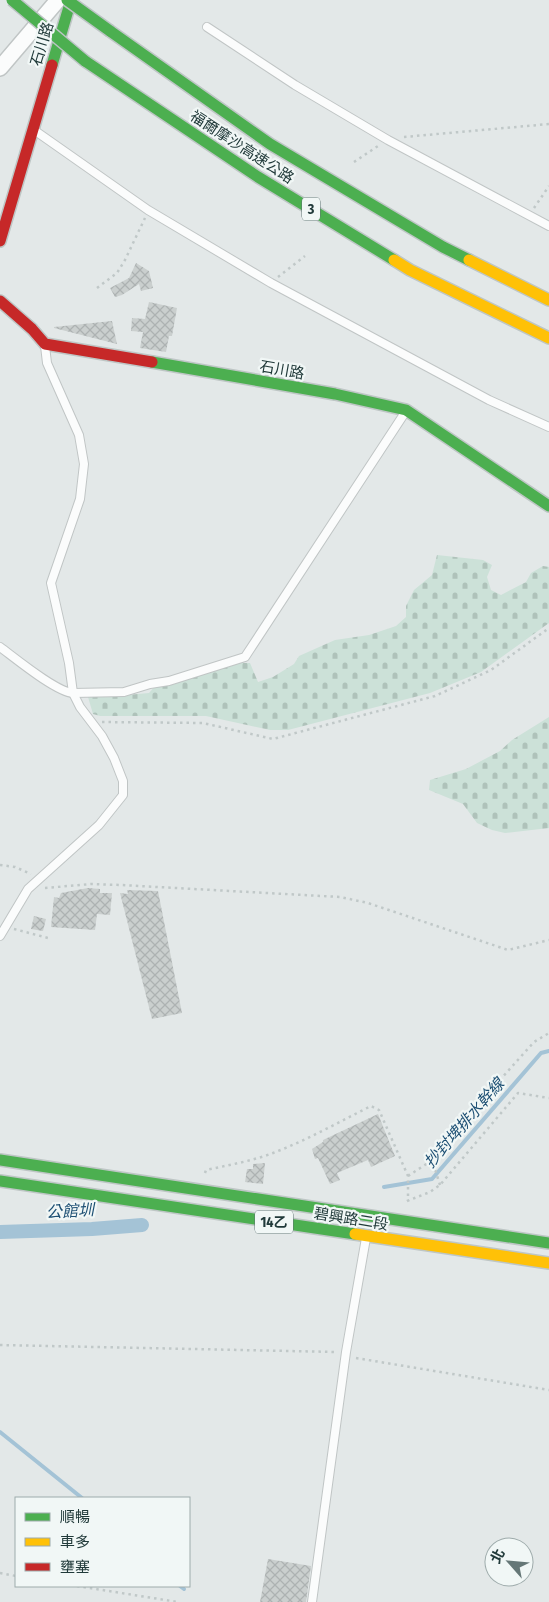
<svg xmlns="http://www.w3.org/2000/svg" width="549" height="1602" font-family="'Fira Sans Condensed','Noto Sans TC',sans-serif">
<defs>
<pattern id="cemetery-stones" width="16" height="16" patternUnits="userSpaceOnUse" patternTransform="scale(1.25)"><rect width="16" height="16" fill="#cce1d8"/><path d="M2 7V4a2 2 0 0 1 4 0v3zM10 15v-3a2 2 0 0 1 4 0v3z" fill="#afc2ba"/></pattern>
<pattern id="building-cross-hatch" width="8" height="8" patternUnits="userSpaceOnUse" patternTransform="scale(1.25)"><rect width="8" height="8" fill="#cacfce"/><path d="M0 0l8 8M0 8l8-8" fill="none" stroke="#adb2b2"/></pattern>
</defs>
<rect width="100%" height="100%" fill="#e3e8e8"/>
<g fill="url(#cemetery-stones)">
<path d="M 437,555 L 483,560 L 492,565 L 487,577 L 491,590 L 501,595 L 526,582 L 531,573 L 543,566 L 549,567 L 549,623 L 481,672 L 430,693 L 288,730 L 270,730 L 206,716 L 100,716 L 93,714 L 88,697 L 90,694 L 116,696 L 149,693 L 156,685 L 230,663 L 250,663 L 258,682 L 273,677 L 294,664 L 299,656 L 335,640 L 369,635 L 396,626 L 406,617 L 406,606 L 414,590 L 432,575 Z"/>
<path d="M 549,717 L 549,828 L 505,833 L 492,830 L 477,823 L 463,804 L 429,790 L 430,780 L 466,769 L 500,751 L 512,740 Z"/>
</g>
<g fill="none" stroke-linecap="round" stroke-linejoin="round">
<g stroke="#a4c3d6" stroke-width="4">
<path d="M 384,1187 L 432,1179 L 541,1053 L 549,1051"/>
<path d="M 0,1432 L 82,1498"/>
<path d="M 180,1586 L 184,1589"/>
</g>
<path stroke="#a4c3d6" stroke-width="14" d="M 0,1232 L 92,1229 L 142,1225"/>
</g>
<g fill="url(#building-cross-hatch)">
<path d="M 136,263 L 149,271 L 153,288 L 141,291 L 139,284 L 122,295 L 115,297 L 110,288 L 129,278 Z"/>
<path d="M 149,302 L 177,308 L 172,336 L 169,336 L 166,352 L 140,348 L 143,332 L 131,331 L 132,318 L 145,319 Z"/>
<path d="M 112,321 L 117,344 L 54,328 L 54,327 Z"/>
<path d="M 88,888 L 100,889 L 100,893 L 112,893 L 110,915 L 97,914 L 95,930 L 51,927 L 54,897 L 59,898 L 61,893 Z"/>
<path d="M 127,890 L 158,891 L 182,1013 L 152,1019 L 120,893 L 128,894 Z"/>
<path d="M 34,916 L 46,919 L 43,931 L 31,929 Z"/>
<path d="M 378,1114 L 395,1156 L 371,1167 L 368,1160 L 337,1173 L 340,1180 L 330,1184 L 318,1158 L 315,1159 L 312,1149 L 323,1142 L 323,1140 Z"/>
<path d="M 265,1163 L 263,1184 L 245,1182 L 247,1169 L 253,1169 L 253,1164 Z"/>
<path d="M 268,1559 L 311,1566 L 306,1602 L 260,1602 Z"/>
</g>
<g fill="none" stroke-linecap="round" stroke-linejoin="round">
<g stroke="#c0c5c5" stroke-width="10">
<g id="lane">
<path d="M 207,27 L 295,85 L 388,140 L 549,226"/>
<path d="M 34,130 L 148,210 L 271,283 L 489,400 L 549,427"/>
<path d="M 0,647 C 15,658 56,692 73,693 L 124,692 L 150,684 L 169,681 L 245,657 L 406,411"/>
<path d="M 0,936 L 28,889 L 99,825 L 123,795 L 123,781 L 114,758 L 102,736 L 80,707 L 73,693 L 69,663 L 51,583 L 80,499 L 84,464 L 79,435 L 47,363 L 45,346"/>
<path d="M 312,1602 L 346,1352 L 366,1238"/>
</g>
</g>
<g stroke="#c0c5c5" stroke-width="18">
<path id="street" d="M 0,68 L 58,0"/>
</g>
<g stroke="#bec6c5" stroke-width="14">
<g id="fast">
<path d="M 110,31 L 270,144 L 443,247 L 469,260"/>
<path d="M 85,61 L 258,177 L 394,260"/>
<path d="M 52,65 L 71,0"/>
<path d="M 152,362 L 335,394 L 406,410 L 549,506"/>
<path d="M 0,1160 L 549,1243"/>
<path d="M 0,1181 L 355,1234"/>
</g>
</g>
<g stroke="#bec6c5" stroke-width="14">
<g id="slow">
<path d="M 394,260 L 410,270 L 549,338"/>
<path d="M 469,260 L 549,300"/>
<path d="M 355,1234 L 549,1263"/>
</g>
</g>
<g stroke="#bec6c5" stroke-width="14">
<g id="jam">
<path d="M 0,241 L 52,65"/>
<path d="M 0,301 L 32,329 L 45,344 L 152,362"/>
</g>
</g>
<g stroke="#c0c8c8" stroke-width="2.5" stroke-dasharray="2.5 4" stroke-linecap="butt">
<path d="M 404,137 L 549,124"/>
<path d="M 354,162 L 378,146"/>
<path d="M 534,208 L 549,186"/>
<path d="M 278,277 L 305,256"/>
<path d="M 97,288 L 117,273 L 125,260 L 145,218"/>
<path d="M 102,722 L 203,723 L 273,739 L 435,696 L 491,670 L 549,628"/>
<path d="M 0,865 L 15,867 L 31,874"/>
<path d="M 45,888 L 91,884 L 121,885 L 340,897 L 368,903 L 508,950 L 549,940"/>
<path d="M 14,929 L 48,938"/>
<path d="M 205,1173 L 206,1170 C 229,1165 252,1161 273,1153 C 307,1140 339,1122 371,1106 L 379,1110 L 408,1176 L 408,1201"/>
<path d="M 408,1176 L 434,1159"/>
<path d="M 440,1185 L 434,1166 L 437,1150 L 534,1042 L 549,1033"/>
<path d="M 407,1201 L 430,1192 L 440,1185 L 518,1093 L 549,1098"/>
<path d="M 0,1345 L 337,1352"/>
<path d="M 356,1358 L 549,1390"/>
<path d="M 0,1573 L 16,1576"/>
<path d="M 77,1586 L 178,1602"/>
</g>
<use href="#lane" stroke="#fbfcfc" stroke-width="8"/>
<use href="#street" stroke="#fbfcfc" stroke-width="15"/>
<use href="#fast" stroke="#4caf50" stroke-width="11"/>
<use href="#slow" stroke="#ffc107" stroke-width="11"/>
<use href="#jam" stroke="#c62828" stroke-width="11"/>
<g stroke="#bcc4c4" stroke-width="14" stroke-linecap="butt">
<g id="fast-bridge">
<path d="M 12,0 L 85,61"/>
<path d="M 67,0 L 110,31"/>
</g>
</g>
<use href="#fast-bridge" stroke="#4caf50" stroke-width="11"/>
</g>
<g text-anchor="middle" dominant-baseline="central" stroke-width="4.5" stroke-linejoin="round" paint-order="stroke">
<g fill="#f1f7f6" stroke="#5f7372" stroke-width="1">
<rect x="302" y="197.5" width="18" height="23" rx="4"/>
<rect x="255" y="1210.5" width="38" height="23" rx="4"/>
</g>
<g font-size="14" font-weight="bold" fill="#213a3a">
<text x="311" y="209">3</text>
<text x="274" y="1222">14乙</text>
</g>
<g font-size="15" fill="#213a3a" stroke="#f1f7f6">
<text transform="translate(42 44) rotate(-73)">石川路</text>
<text transform="translate(242 147) rotate(33)">福爾摩沙高速公路</text>
<text transform="translate(282 370) rotate(10)">石川路</text>
<text transform="translate(351 1219) rotate(9)">碧興路二段</text>
</g>
<g font-size="16" font-style="italic" fill="#1e5074" stroke="#f1f7f6">
<text transform="translate(464 1123) rotate(-49)">抄封埤排水幹線</text>
<text transform="translate(70 1211) rotate(-3)">公館圳</text>
</g>
</g>
<rect x="15" y="1497" width="175" height="90" fill="#f1f7f6" stroke="#9eabab"/>
<rect x="25" y="1513" width="25" height="8" fill="#4caf50" stroke="#9eabab"/>
<text x="60" y="1522" font-size="15" fill="#213a3a">順暢</text>
<rect x="25" y="1538" width="25" height="8" fill="#ffc107" stroke="#9eabab"/>
<text x="60" y="1547" font-size="15" fill="#213a3a">車多</text>
<rect x="25" y="1563" width="25" height="8" fill="#c62828" stroke="#9eabab"/>
<text x="60" y="1572" font-size="15" fill="#213a3a">壅塞</text>
<g transform="translate(509 1562) rotate(297)"><circle r="24" fill="#f1f7f6" stroke="#9eabab"/>
<path d="M0-4L9 19L0 12L-9 19Z" fill="#657777"/>
<text y="-8" font-size="14" font-weight="bold" text-anchor="middle" fill="#213a3a">北</text>
</g>
</svg>
